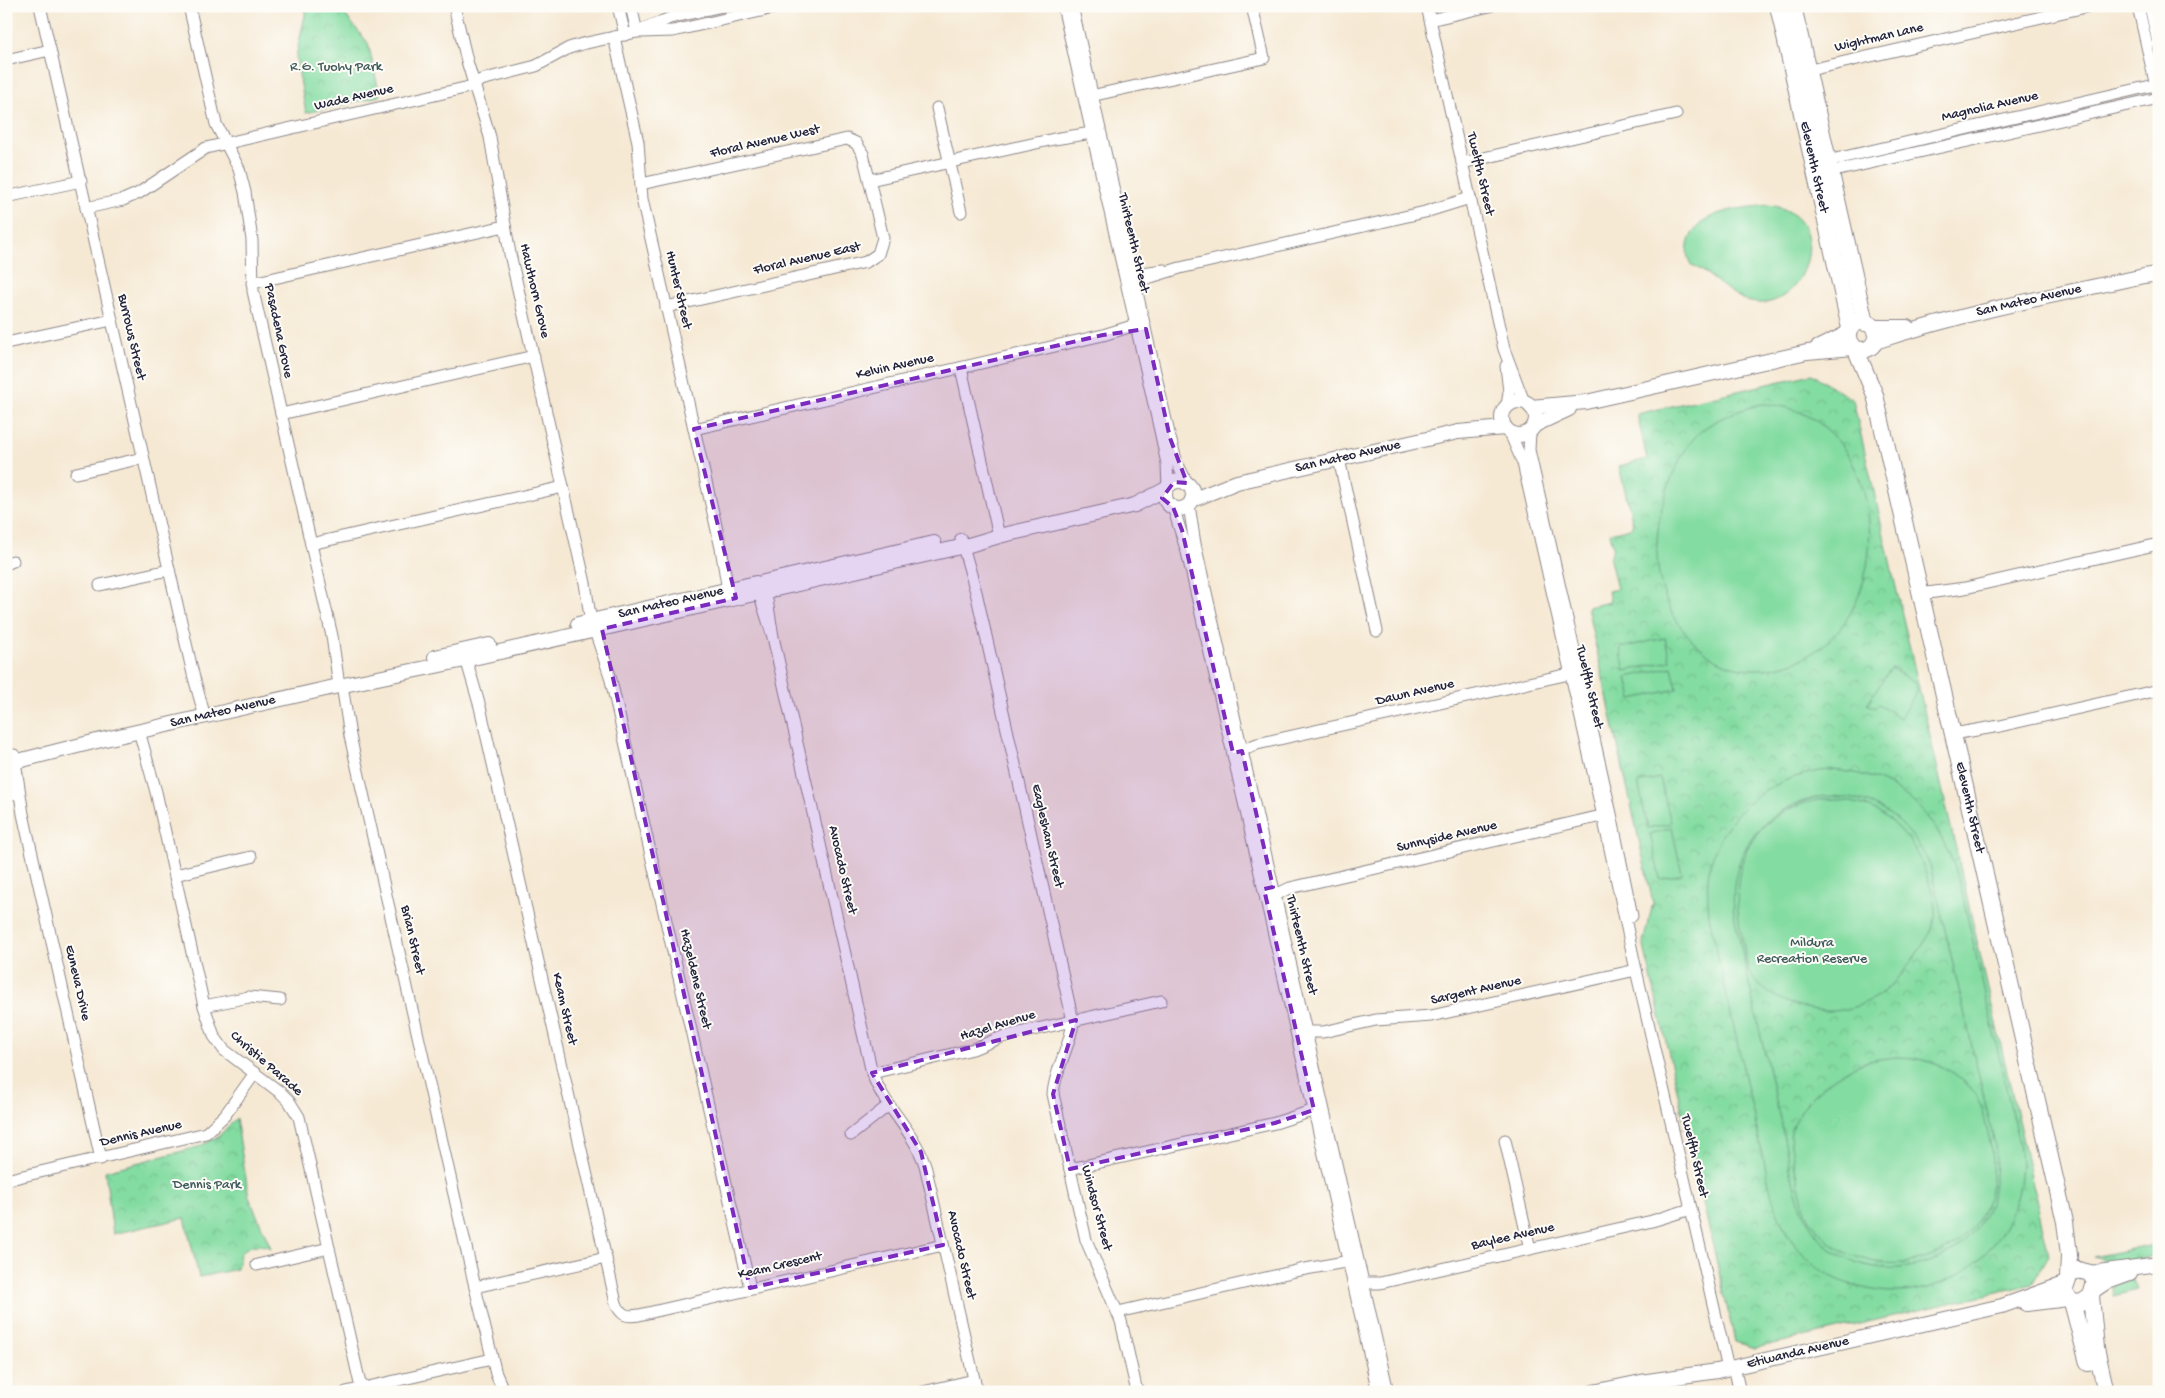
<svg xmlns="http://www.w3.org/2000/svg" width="2165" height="1398" font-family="'Gochi Hand',sans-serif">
<defs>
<pattern id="grass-tufts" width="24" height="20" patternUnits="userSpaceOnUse" patternTransform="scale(1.25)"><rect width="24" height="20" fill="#83dca1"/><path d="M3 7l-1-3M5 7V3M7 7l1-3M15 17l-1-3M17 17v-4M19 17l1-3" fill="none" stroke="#71bc8c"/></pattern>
<pattern id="park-crowns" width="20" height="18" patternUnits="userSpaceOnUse" patternTransform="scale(1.25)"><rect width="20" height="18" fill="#83dca1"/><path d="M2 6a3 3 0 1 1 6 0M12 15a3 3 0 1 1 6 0" fill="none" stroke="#71bc8c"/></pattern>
</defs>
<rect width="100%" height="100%" fill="#fdfcf7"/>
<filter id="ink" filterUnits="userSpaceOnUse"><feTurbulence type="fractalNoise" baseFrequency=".02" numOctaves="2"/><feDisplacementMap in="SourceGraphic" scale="10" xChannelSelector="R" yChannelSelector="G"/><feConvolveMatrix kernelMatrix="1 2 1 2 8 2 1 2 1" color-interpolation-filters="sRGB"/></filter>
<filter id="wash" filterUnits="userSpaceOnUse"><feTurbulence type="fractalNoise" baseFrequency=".0096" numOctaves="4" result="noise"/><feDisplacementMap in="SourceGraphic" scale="20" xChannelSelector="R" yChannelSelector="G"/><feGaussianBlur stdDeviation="1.12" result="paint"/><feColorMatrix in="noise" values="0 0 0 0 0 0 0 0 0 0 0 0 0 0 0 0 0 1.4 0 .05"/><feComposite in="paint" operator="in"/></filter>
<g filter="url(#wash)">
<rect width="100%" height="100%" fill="#f6e9d4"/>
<g fill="url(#grass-tufts)" stroke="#527f6e">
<path d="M 2159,1243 L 2159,1255 L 2107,1266 L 2102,1259 L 2093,1257 Z"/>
<path d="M 2133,1280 L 2137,1290 L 2113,1296 L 2112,1285 Z"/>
</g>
<g fill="url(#park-crowns)" stroke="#527f6e">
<path d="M 307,6 L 338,6 L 368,43 L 380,96 L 306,113 L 296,57 Z"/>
<path d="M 1812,374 L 1853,400 L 2049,1255 L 2032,1284 L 1756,1348 L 1735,1342 L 1643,942 L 1653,903 L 1587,607 L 1610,602 L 1608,591 L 1617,589 L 1610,560 L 1613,547 L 1610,533 L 1630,528 L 1633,524 L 1619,466 L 1647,459 L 1637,414 Z"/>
<path d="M 236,1118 L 249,1197 L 271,1248 C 259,1243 249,1244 240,1254 L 237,1269 L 199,1277 L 185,1218 L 113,1234 L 105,1171 L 198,1147 L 218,1137 Z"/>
</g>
<g fill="#83dca1" stroke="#527f6e" fill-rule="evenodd">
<path d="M 1768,205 C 1840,214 1805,315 1751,302 C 1730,297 1711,273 1690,264 C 1686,256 1687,246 1690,238 C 1703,209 1740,209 1768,205 Z"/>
<path d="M 1761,404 C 1898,406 1910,648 1770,668 C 1740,672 1718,665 1695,643 C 1649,598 1649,533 1672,477 C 1679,461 1686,445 1700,432 C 1716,418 1740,410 1761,404 Z"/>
<path d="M 1665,638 L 1670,661 L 1625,671 L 1620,648 Z"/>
<path d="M 1672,667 L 1677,689 L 1632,699 L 1627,677 Z"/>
<path d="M 1891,668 L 1916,684 L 1917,691 L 1900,718 L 1879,704 L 1874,708 L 1867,704 Z"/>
<path d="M 1831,770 C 1902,774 1941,818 1960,884 L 2020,1149 C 2029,1241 1947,1314 1856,1286 C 1830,1279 1807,1263 1792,1241 C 1782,1226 1776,1210 1771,1193 L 1709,916 C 1708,904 1707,890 1708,878 C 1716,815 1771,774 1831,770 ZM 1824,796 C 1876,796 1907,819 1930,865 L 1995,1145 C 1999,1184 1989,1225 1955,1249 C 1911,1280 1837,1275 1809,1223 C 1791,1191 1787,1149 1779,1114 C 1763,1047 1748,981 1734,914 C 1728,852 1762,807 1824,796 Z"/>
<path d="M 1660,778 L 1671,823 L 1648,828 L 1638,783 Z"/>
<path d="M 1824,799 C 1878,799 1912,829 1928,880 C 1932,891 1936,904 1935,917 C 1934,929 1926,940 1919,950 C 1899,982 1873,1008 1833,1011 C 1807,1012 1768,999 1752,977 C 1745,967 1745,948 1742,937 C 1727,868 1747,811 1824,799 Z"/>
<path d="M 1672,828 L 1682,874 L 1660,879 L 1650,834 Z"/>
<path d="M 1897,1057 C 1933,1057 1972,1075 1983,1112 C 1990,1139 1996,1166 1989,1194 C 1967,1275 1852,1288 1809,1218 C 1801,1203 1792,1155 1790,1137 C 1797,1101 1836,1071 1869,1061 C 1878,1059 1888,1058 1897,1057 Z"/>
</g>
</g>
<g filter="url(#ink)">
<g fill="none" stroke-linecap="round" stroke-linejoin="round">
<g stroke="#8c8688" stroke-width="13">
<g id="minor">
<path d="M 40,6 L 193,674 L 205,717"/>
<path d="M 189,6 L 216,124 L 239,169 L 245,192 L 252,240 L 253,291 L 332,636 L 339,686"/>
<path d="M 454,6 L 467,61 L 490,137 L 510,254 L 585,583 L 590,616 L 610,676 L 750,1288"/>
<path d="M 618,6 L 625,35"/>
<path d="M 631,6 L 637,32"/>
<path d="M 1063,6 L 1161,435 L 1167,464 L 1168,487"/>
<path d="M 1072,6 L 1170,438 L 1177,463 L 1187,483"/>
<path d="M 1427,6 L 1504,349 L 1524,402"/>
<path d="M 2138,6 L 2157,91"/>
<path d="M 2150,6 L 2159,47"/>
<path d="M 1430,20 L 1490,6"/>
<path d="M 641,32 L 673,31 L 782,6"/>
<path d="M 614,37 L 638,142 L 642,199 L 721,548 L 729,597"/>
<path d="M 6,60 L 50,50"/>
<path d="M 1801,72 L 2090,6"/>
<path d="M 1086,97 L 1264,58 L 1252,6"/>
<path d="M 937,108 L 961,212"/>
<path d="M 1827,161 L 2159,84"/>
<path d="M 1462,163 L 1676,114"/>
<path d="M 1830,172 L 2159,98"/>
<path d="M 870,180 L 1054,139 L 1098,132"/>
<path d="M 641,184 L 847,139 L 856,143 L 863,154 L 883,238 L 878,254 L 866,262 L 666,307"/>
<path d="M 6,197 L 81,181"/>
<path d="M 86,208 L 123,200 L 139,193 L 206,148 L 469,87 L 481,80 L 536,66 L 569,48 L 582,44 L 637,32 L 670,18 L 722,6"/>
<path d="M 1127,275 L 1164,270"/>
<path d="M 252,283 L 505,226"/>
<path d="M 1128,284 L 1180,268 L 1425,212 L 1470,198"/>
<path d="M 6,343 L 112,320"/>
<path d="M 1506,366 L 1509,392 L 1507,406"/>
<path d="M 961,368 L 999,536"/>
<path d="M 281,414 L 534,356"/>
<path d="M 694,429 L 1103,335 L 1142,323"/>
<path d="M 1530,432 L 1529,450 L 1611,814 L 1632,916"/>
<path d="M 1510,433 L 1523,463 L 1603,816 L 1636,970 L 1728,1369"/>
<path d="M 1339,459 L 1377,631"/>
<path d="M 76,473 L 143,458"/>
<path d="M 1189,505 L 1195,544 L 1388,1392"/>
<path d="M 1173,507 L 1187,552 L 1378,1392"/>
<path d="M 961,539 L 976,592 L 1073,1021 C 1071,1046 1055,1068 1053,1094 L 1086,1240 L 1121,1321 L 1137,1392"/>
<path d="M 311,544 L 563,487"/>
<path d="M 6,564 L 13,561"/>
<path d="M 100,585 L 169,570"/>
<path d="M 1920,594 L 1965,588 L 2159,544"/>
<path d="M 773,637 L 764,582 L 756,583 L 773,637 L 872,1073 C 884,1107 913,1129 925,1165 L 977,1392"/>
<path d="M 464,652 L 480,707 L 616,1303 C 621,1316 627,1317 639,1315 L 943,1245"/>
<path d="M 342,685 L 350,736 L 475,1287 L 496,1374 L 504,1392"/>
<path d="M 139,731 L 156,792 L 204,1006 L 214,1036 L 224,1050 L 281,1093 L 289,1101 L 299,1117 L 361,1388"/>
<path d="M 1953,734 L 2000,726 L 2159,690"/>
<path d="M 1236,753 L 1257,744 L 1578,672"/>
<path d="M 14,755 L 23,814 L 101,1159"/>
<path d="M 6,761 L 15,794"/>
<path d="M 175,875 L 251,857"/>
<path d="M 1269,898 L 1290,888 L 1610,814"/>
<path d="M 204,1006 L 249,997 L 280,1000"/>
<path d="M 1299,1032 L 1323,1032 L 1376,1020 L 1431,1016 L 1636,970"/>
<path d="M 872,1073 L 973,1049 L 1002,1037 L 1161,1001"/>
<path d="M 851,1135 L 889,1105"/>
<path d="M 1505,1140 L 1530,1249"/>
<path d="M 1070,1169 L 1275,1123 L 1321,1108"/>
<path d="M 6,1180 L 206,1133 L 225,1115 L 255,1073"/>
<path d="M 257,1265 L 329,1248"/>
<path d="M 1355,1283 L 1380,1283 L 1652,1221 L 1691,1209"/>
<path d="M 475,1287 L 606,1258"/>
<path d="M 1118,1312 L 1300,1270 L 1356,1260"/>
<path d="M 1734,1367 L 1740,1392"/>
<path d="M 346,1392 L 492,1359"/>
<path d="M 923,1392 L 974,1380"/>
</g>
</g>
<g stroke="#8c8688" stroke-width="16">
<g id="tertiary">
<path d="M 1872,327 L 1907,327"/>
<path d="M 1875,342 C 1963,313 2054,295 2144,276 L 2159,274"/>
<path d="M 1817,348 L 1848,333"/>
<circle cx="1519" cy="418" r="17"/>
<path d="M 1531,407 L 1586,402 L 1807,352 L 1853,348"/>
<path d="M 1535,425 L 1569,409"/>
<circle cx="1179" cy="495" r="14"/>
<path d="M 1192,500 L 1237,482 L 1458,432 L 1505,428"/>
<path d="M 764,582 L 934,543"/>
<path d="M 578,624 L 756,583"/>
<path d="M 435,657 L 489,645"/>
<path d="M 6,764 L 101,740 L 334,687 L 460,661 L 969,545 L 999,536 L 1135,505 L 1166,489"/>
<path d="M 2090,1273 L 2159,1264"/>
<path d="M 2093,1291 L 2108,1281 L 2130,1273"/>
<path d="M 2026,1304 L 2068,1299"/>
<path d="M 1593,1392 L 1641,1382 L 1717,1371 L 1932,1322 L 2002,1306 L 2066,1283"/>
</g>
</g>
<g stroke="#8c8688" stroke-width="18">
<g id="secondary">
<path id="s1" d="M 1778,6 L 1850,328"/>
<path d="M 1793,6 L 1865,323"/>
<circle cx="1862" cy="336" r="14"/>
<path id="s2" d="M 1856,350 L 1875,395 L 2065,1222 L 2069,1255 L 2068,1279"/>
<path d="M 2078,1270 L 2090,1273 L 2095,1282 L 2091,1296 L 2081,1303 L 2072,1302 L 2064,1292 L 2070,1274 Z"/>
<path d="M 2091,1296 L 2096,1348 L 2106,1392"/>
<path d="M 2072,1302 L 2088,1363"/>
</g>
</g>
<use href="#minor" stroke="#fff" stroke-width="11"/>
<use href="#tertiary" stroke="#fff" stroke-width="14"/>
<use href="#secondary" stroke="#fff" stroke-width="16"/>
</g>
</g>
<path fill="#7b2cbf" fill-opacity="0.2" stroke="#7b2cbf" stroke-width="4" stroke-dasharray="10 6" stroke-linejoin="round" d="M 1146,329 L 1170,438 L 1187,483 L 1174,482 L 1162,498 L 1173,507 L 1182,530 L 1233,753 L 1242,751 L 1273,887 L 1264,889 L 1314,1110 L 1275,1123 L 1070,1169 L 1053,1094 L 1076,1020 L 872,1073 L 921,1152 L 943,1245 L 750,1288 L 602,629 L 736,598 L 694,429 L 1103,335 Z"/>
<g text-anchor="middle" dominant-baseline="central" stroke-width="4" stroke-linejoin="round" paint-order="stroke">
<g font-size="14" fill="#22223b" stroke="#fdfcf7">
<text transform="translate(1879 38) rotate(-13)">Wightman Lane</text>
<text transform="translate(354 98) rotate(-13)">Wade Avenue</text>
<text transform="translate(1990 107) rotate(-13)">Magnolia Avenue</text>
<text transform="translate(765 142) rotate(-13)">Floral Avenue West</text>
<text stroke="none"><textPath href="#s1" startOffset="165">Eleventh Street</textPath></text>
<text transform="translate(1480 174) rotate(77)">Twelfth Street</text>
<text transform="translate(1133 243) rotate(77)">Thirteenth Street</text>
<text transform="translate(807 259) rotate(-13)">Floral Avenue East</text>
<text transform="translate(678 290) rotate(77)">Hunter Street</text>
<text transform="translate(534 291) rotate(77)">Hawthorn Grove</text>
<text transform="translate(2029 301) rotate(-13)">San Mateo Avenue</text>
<text transform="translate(278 331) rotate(78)">Pasadena Grove</text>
<text transform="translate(131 337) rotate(77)">Burrows Street</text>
<text transform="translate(895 367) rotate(-13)">Kelvin Avenue</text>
<text transform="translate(1348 457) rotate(-13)">San Mateo Avenue</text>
<text transform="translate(671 603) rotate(-13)">San Mateo Avenue</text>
<text transform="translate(1589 687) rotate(77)">Twelfth Street</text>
<text transform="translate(1415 693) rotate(-13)">Dawn Avenue</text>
<text transform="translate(223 712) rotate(-13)">San Mateo Avenue</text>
<text stroke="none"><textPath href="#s2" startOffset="472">Eleventh Street</textPath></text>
<text transform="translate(1047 836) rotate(77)">Eaglesham Street</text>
<text transform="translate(1447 837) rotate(-13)">Sunnyside Avenue</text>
<text transform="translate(842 870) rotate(77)">Avocado Street</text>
<text transform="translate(412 940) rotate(77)">Brian Street</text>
<text transform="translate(1301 945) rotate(77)">Thirteenth Street</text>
<text transform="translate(695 979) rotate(77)">Hazeldene Street</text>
<text transform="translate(77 983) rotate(77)">Euneva Drive</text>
<text transform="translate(1476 991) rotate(-13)">Sargent Avenue</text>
<text transform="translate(564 1009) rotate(77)">Keam Street</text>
<text transform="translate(998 1026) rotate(-17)">Hazel Avenue</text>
<text transform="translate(266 1064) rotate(41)">Christie Parade</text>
<text transform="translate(141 1134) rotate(-13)">Dennis Avenue</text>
<text transform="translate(1694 1156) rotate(77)">Twelfth Street</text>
<text transform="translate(1096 1208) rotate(75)">Windsor Street</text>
<text transform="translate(1513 1237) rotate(-13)">Baylee Avenue</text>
<text transform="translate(961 1255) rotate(77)">Avocado Street</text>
<text transform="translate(780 1266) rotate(-13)">Keam Crescent</text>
<text transform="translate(1798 1353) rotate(-13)">Etiwanda Avenue</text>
</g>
<g font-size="14" fill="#3f5a5a" stroke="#fdfcf7">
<text x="336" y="67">R.G. Tuohy Park</text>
<text x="1812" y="943">Mildura<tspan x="1812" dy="16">Recreation Reserve</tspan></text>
<text x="207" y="1185">Dennis Park</text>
</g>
</g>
<rect width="2165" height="1398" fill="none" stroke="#fdfcf7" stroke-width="25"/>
</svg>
